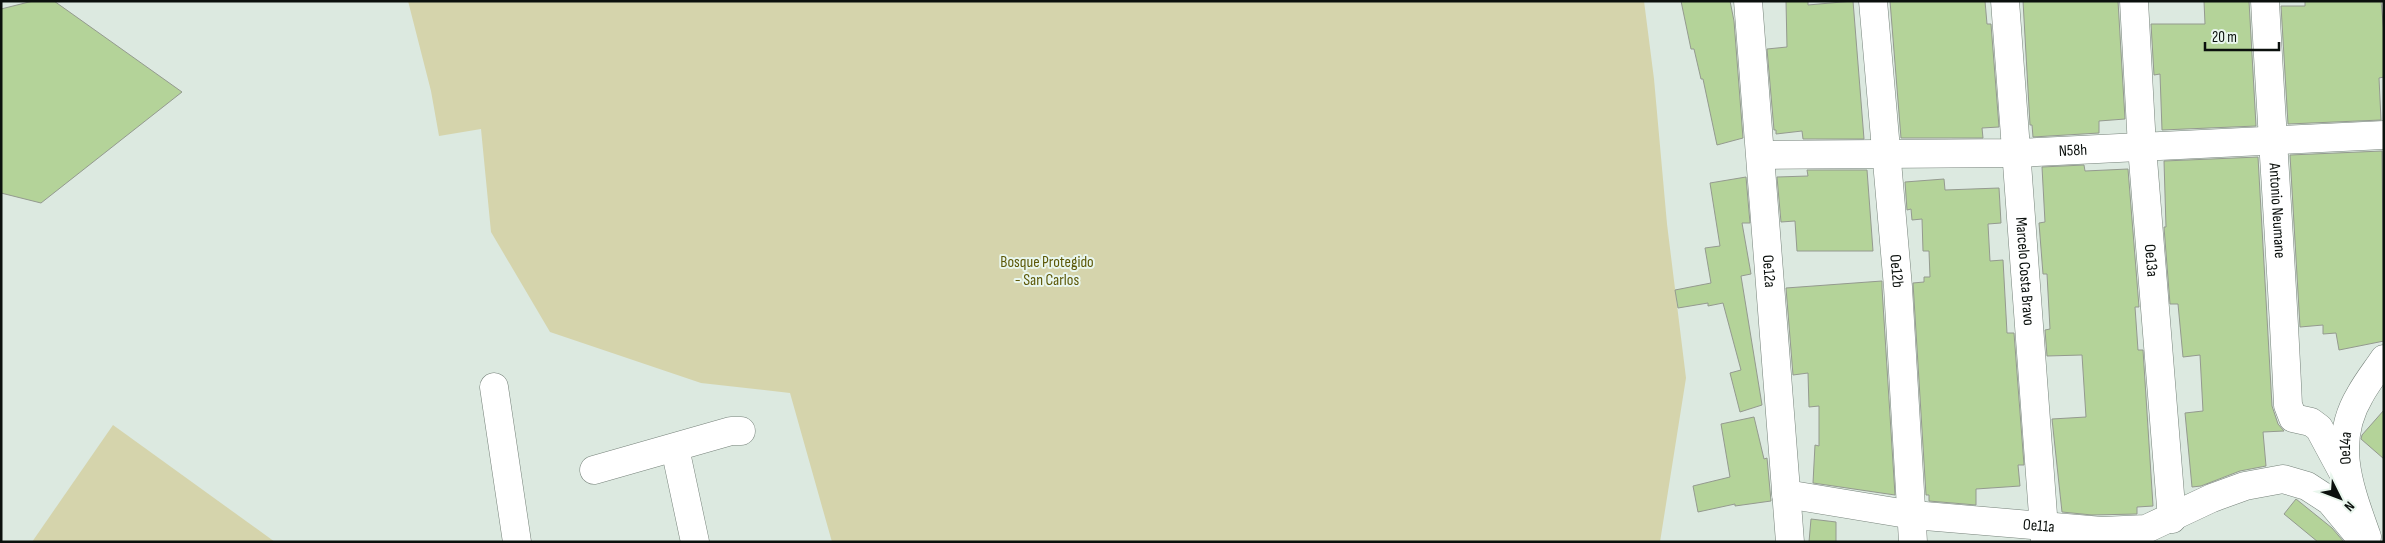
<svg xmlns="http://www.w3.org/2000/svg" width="2385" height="543" font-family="'Sofia Sans Condensed',sans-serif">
<rect width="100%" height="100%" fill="#dce9e0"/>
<g fill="#d5d4ac">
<path d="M 408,1 L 1644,1 L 1654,79 L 1667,224 L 1686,378 L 1660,542 L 832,542 L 790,393 L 701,383 L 550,332 L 491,232 L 481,129 L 439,136 L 431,91 Z"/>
<path d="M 113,425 L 275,542 L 32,542 Z"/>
</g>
<g fill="#b4d399" stroke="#949a8f">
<path d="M 33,1 L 54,1 L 182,92 L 41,203 L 1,193 L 1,9 Z"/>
<path d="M 1681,1 L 1730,1 L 1734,21 L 1743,138 L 1717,145 L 1703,79 L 1701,79 L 1694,49 L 1691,49 Z"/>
<path d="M 1786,1 L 1808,1 L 1808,5 L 1853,1 L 1864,139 L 1803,139 L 1802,131 L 1776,134 L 1776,130 L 1774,130 L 1767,49 L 1787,47 Z"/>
<path d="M 1890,1 L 1985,1 L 1987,24 L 1991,24 L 1999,127 L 1982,128 L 1983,138 L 1901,138 Z"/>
<path d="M 2023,1 L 2118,1 L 2125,119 L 2099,121 L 2099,133 L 2033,137 L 2032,125 L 2030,125 Z"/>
<path d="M 2204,1 L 2249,1 L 2256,126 L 2162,130 L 2160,74 L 2154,75 L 2151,24 L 2205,24 Z"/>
<path d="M 2305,1 L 2381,1 L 2384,33 L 2384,77 L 2379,78 L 2381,120 L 2288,124 L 2281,6 L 2305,6 Z"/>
<path d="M 2382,151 L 2384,341 L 2339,350 L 2336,333 L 2323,334 L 2323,325 L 2300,327 L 2290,155 Z"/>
<path d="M 2258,157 L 2272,406 L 2278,424 L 2284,431 L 2263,432 L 2266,466 L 2240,471 L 2201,486 L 2192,487 L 2185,413 L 2203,411 L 2200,355 L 2183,357 L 2178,304 L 2170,304 L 2164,227 L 2166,227 L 2164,161 Z"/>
<path d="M 2084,165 L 2085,171 L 2128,169 L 2139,307 L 2135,307 L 2138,350 L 2143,350 L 2153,506 L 2137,507 L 2137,514 L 2092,515 L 2062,512 L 2052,419 L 2086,417 L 2082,355 L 2047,356 L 2045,330 L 2050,329 L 2047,274 L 2043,274 L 2039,223 L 2045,222 L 2042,167 Z"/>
<path d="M 1807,170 L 1867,170 L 1873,251 L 1797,251 L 1795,221 L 1781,222 L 1777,177 L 1808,176 Z"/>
<path d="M 1746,177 L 1750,223 L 1742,223 L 1751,274 L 1741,276 L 1762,405 L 1740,412 L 1730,373 L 1741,370 L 1723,303 L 1708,306 L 1708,303 L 1678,308 L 1675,290 L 1711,283 L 1705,248 L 1720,246 L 1710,183 Z"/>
<path d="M 1944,179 L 1945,190 L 1999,188 L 2001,223 L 1988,224 L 1990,261 L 2003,260 L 2007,333 L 2014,333 L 2024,465 L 2018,465 L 2020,486 L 1976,489 L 1976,505 L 1929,501 L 1929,495 L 1926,495 L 1913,283 L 1924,282 L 1924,277 L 1930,277 L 1929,251 L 1923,251 L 1922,219 L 1912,220 L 1911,209 L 1907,210 L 1905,182 Z"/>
<path d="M 1882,281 L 1882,288 L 1895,495 L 1813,483 L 1815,445 L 1819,446 L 1819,406 L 1809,407 L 1808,373 L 1793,375 L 1786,288 Z"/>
<path d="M 2384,410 L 2384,459 L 2361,439 L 2362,435 Z"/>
<path d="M 1754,417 L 1764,459 L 1767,458 L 1771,501 L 1735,506 L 1735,504 L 1698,512 L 1693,486 L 1730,477 L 1721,424 Z"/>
<path d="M 2296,499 L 2332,528 L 2344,542 L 2318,542 L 2284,514 Z"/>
<path d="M 1811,519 L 1836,522 L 1836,542 L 1809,542 Z"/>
</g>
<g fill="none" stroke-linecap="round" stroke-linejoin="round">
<g stroke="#76827a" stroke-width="29">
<g id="minor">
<path id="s1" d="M 1748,1 L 1790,542"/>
<path id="s2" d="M 1873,1 L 1898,287 L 1913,542"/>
<path id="s3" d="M 2005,1 L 2045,542"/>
<path id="s4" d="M 2134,1 L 2142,147 L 2172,519"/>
<path id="s5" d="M 2265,1 C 2272,136 2282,270 2288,405 L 2293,418 L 2311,422 L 2319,428 L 2347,480"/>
<path id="s6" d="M 1762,155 L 2017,153 L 2384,135"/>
<path d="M 494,387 L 517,542"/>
<path d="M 675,448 L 695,542"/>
<path d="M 594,470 L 731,431 L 741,431"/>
<path id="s7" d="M 1786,494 L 1913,515 L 2102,531 L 2146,529 L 2212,498 L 2245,486 L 2283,479 L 2307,486 L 2330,501 L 2364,542"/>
<path id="s8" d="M 2367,537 C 2350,489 2331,443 2360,395 C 2367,382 2376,371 2384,359"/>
</g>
</g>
<use href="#minor" stroke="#fff" stroke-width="28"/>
</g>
<g text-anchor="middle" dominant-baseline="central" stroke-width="4" stroke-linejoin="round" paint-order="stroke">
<g font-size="16" fill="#0b100d" stroke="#e9f6ed">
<text stroke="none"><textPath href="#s6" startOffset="311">N58h</textPath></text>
<text stroke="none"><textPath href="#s5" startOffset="210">Antonio Neumane</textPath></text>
<text stroke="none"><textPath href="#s4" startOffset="260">Oe13a</textPath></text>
<text stroke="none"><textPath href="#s1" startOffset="271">Oe12a</textPath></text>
<text stroke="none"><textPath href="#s2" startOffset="271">Oe12b</textPath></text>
<text stroke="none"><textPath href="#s3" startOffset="271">Marcelo Costa Bravo</textPath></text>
<text stroke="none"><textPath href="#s8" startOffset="92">Oe14a</textPath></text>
<text stroke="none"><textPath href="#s7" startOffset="255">Oe11a</textPath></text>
</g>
<g font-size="16" fill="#5c5808" stroke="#e9f6ed">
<text x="1047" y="262">Bosque Protegido<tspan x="1047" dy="18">- San Carlos</tspan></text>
</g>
</g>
<rect width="2385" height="543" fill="none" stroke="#0b100d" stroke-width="5"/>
<g transform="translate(2340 498) rotate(132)" stroke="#e9f6ed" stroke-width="4" paint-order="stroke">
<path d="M0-4L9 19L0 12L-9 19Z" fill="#0b100d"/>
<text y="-8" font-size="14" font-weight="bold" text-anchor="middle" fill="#0b100d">N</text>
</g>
<path d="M2205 42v8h74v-8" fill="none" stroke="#0b100d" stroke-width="2.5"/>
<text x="2212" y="42" font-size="15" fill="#0b100d" stroke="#e9f6ed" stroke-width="4" paint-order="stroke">20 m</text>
</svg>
